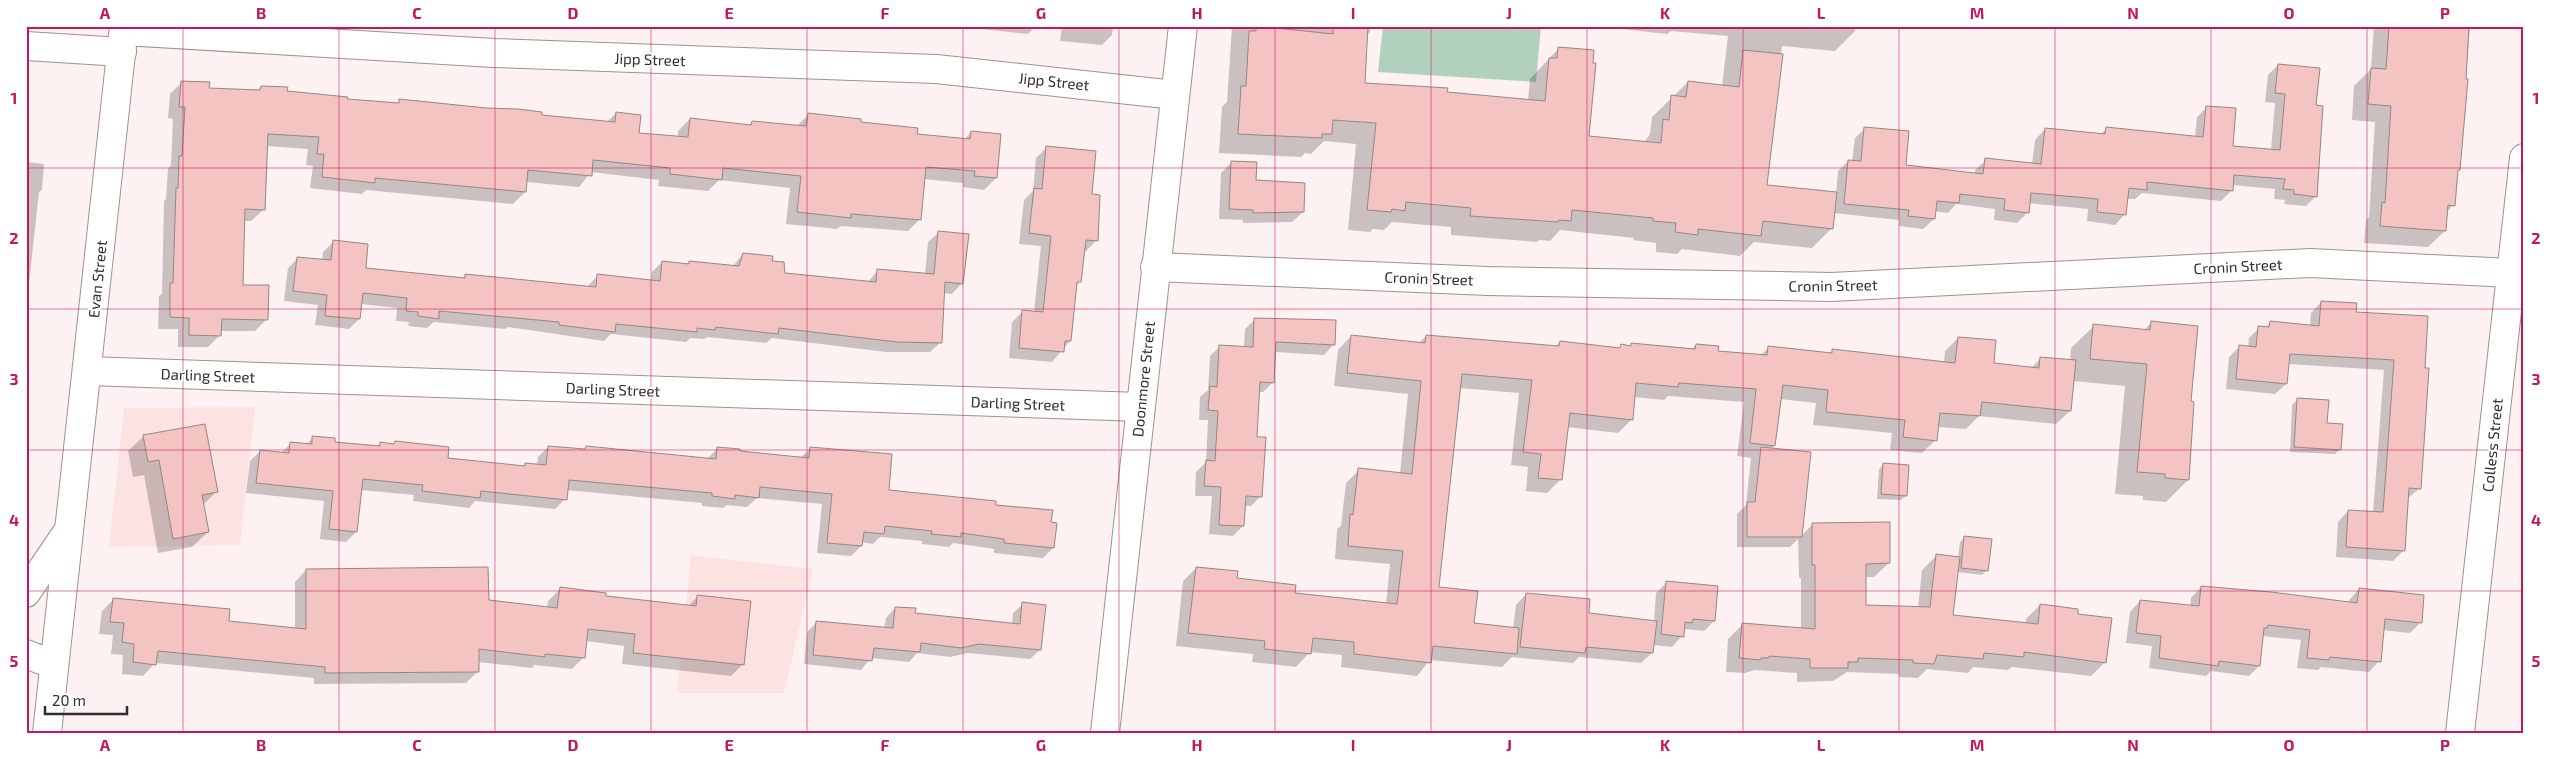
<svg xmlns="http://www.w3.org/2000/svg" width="2550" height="759" font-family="'Exo 2',sans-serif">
<rect width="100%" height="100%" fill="#fef1f1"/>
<g fill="#fce3e2">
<path d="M 255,407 L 240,545 L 109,547 L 124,408 Z"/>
<path d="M 691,555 L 813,569 L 784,693 L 677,693 Z"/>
</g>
<path fill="#b1d0be" d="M 1383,26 L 1541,26 L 1536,82 L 1378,72 Z"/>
<g fill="#0003">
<path d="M 955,26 L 1036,26 L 1028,34 Z"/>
<path d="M 1062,26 L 1113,26 L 1112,35 L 1102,45 L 1060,41 Z"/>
<path d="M 1232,26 L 1370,26 L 1370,32 L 1366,36 L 1363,84 L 1528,101 L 1530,79 L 1559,48 L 1588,137 L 1644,143 L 1650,134 L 1652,117 L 1688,82 L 1722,86 L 1728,36 L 1671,31 L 1667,34 L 1594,26 L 1856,26 L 1855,31 L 1835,51 L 1782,46 L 1766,186 L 1836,193 L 1838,171 L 1848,161 L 1852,161 L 1855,138 L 1865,128 L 1905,166 L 1975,174 L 1975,170 L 1986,160 L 2032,164 L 2035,140 L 2045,129 L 2100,135 L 2106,129 L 2195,137 L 2197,117 L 2207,107 L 2231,147 L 2271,150 L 2275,103 L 2265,102 L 2268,75 L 2278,65 L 2314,107 L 2316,196 L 2306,206 L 2284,204 L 2285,200 L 2274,199 L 2275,189 L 2232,185 L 2232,190 L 2221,201 L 2142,193 L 2135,199 L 2127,199 L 2125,214 L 2115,225 L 2087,221 L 2088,209 L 2028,203 L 2028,212 L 2017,223 L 1994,220 L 1995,209 L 1956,204 L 1948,213 L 1934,211 L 1934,219 L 1923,229 L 1899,226 L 1899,220 L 1833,213 L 1832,228 L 1812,248 L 1754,242 L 1740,256 L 1682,249 L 1677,254 L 1656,252 L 1656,243 L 1633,240 L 1634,238 L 1560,230 L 1550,241 L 1539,240 L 1537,242 L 1451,235 L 1451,227 L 1392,222 L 1384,230 L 1373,229 L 1370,232 L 1348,230 L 1356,144 L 1324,141 L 1311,154 L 1305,153 L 1301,157 L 1219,153 L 1222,107 L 1227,102 Z"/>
<path d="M 2374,26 L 2470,26 L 2459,170 L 2456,172 L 2453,205 L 2447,212 L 2445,231 L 2428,247 L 2364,243 L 2366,220 L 2369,217 L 2375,122 L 2352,120 L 2354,86 L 2371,69 Z"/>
<path d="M 182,82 L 208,89 L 257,91 L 261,87 L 346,100 L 396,104 L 400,101 L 607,122 L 616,113 L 638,134 L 678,138 L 678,131 L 690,119 L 749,126 L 752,122 L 796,127 L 808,115 L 916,135 L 964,140 L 971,132 L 996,178 L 984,190 L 963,187 L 963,183 L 924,179 L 920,219 L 908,231 L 841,226 L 837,229 L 786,224 L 790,188 L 719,180 L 708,191 L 658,186 L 659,180 L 591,172 L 579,187 L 526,182 L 525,192 L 513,204 L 366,190 L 362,194 L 310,188 L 313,166 L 306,165 L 308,149 L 266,146 L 263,210 L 251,221 L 244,221 L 242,286 L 267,319 L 255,331 L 220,331 L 220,335 L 208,347 L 178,347 L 178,329 L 158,329 L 159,296 L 162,294 L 164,201 L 166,199 L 168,169 L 171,165 L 173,119 L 168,118 L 170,94 Z"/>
<path d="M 1047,147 L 1090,195 L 1096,241 L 1086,251 L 1083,251 L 1080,281 L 1076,286 L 1070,341 L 1052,362 L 1009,358 L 1012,322 L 1023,311 L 1034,312 L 1041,246 L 1019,244 L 1024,200 L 1033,191 L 1036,158 Z"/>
<path d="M 26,162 L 44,164 L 42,190 L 39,192 L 29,283 L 26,286 Z"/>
<path d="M 1232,162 L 1254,182 L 1303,212 L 1292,222 L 1243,223 L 1243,220 L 1219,219 L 1221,173 Z"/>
<path d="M 939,232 L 962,283 L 952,294 L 943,293 L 941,342 L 930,352 L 886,352 L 772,338 L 766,343 L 707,337 L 704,339 L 690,338 L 686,342 L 611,334 L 604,341 L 508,327 L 505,329 L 434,322 L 427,328 L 408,326 L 409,322 L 396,321 L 397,308 L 361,304 L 359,319 L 349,329 L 315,325 L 318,305 L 284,301 L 288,268 L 298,258 L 322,260 L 323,252 L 334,241 L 364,269 L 462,279 L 466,276 L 587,287 L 598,275 L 651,281 L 652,272 L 662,262 L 733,266 L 743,254 L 771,262 L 784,274 L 867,283 L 878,270 L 925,275 L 928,242 Z"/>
<path d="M 2321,302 L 2355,313 L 2427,317 L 2420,488 L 2407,499 L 2404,550 L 2393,561 L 2336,557 L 2338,522 L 2348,511 L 2373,513 L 2384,370 L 2288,364 L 2286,384 L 2275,394 L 2226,389 L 2229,357 L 2240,346 L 2248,347 L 2249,338 L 2259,328 L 2265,328 L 2270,323 L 2310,326 L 2311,313 Z"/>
<path d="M 1255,319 L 1333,345 L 1324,355 L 1275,352 L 1273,382 L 1263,392 L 1258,392 L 1256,438 L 1261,496 L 1251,506 L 1244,506 L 1243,526 L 1233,536 L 1209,534 L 1212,496 L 1195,496 L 1196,472 L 1206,462 L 1208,420 L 1199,420 L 1200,397 L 1208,390 L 1210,356 L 1220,346 L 1244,348 L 1245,329 Z"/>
<path d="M 2151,323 L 2189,402 L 2188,480 L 2166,502 L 2143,500 L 2143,496 L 2115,494 L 2125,386 L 2073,381 L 2070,411 L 2056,424 L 1979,416 L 1966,429 L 1937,427 L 1936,440 L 1922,453 L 1890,450 L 1892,433 L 1813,425 L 1816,403 L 1780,399 L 1774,446 L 1771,449 L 1801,536 L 1812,525 L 1889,563 L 1874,577 L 1864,577 L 1865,606 L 1918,608 L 1922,570 L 1936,556 L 1958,558 L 1960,542 L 1965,537 L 1987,570 L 1982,575 L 1957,572 L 1952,616 L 2026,624 L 2026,619 L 2040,605 L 2076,615 L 2105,662 L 2091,676 L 2012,667 L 2008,670 L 1973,667 L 1968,673 L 1927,669 L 1918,678 L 1899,677 L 1899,674 L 1847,672 L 1833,681 L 1797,682 L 1797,673 L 1755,670 L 1745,673 L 1726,672 L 1728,639 L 1742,625 L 1801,629 L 1801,578 L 1799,578 L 1798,539 L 1790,547 L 1737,547 L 1737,514 L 1746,505 L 1751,458 L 1737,456 L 1744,402 L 1668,396 L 1664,400 L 1634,397 L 1632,419 L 1618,433 L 1567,427 L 1560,480 L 1547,493 L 1526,491 L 1528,467 L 1511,465 L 1519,393 L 1460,388 L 1438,589 L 1473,624 L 1513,629 L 1516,605 L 1526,594 L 1587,614 L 1654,622 L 1656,593 L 1667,582 L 1714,621 L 1704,631 L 1684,629 L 1682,636 L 1672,647 L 1653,645 L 1652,653 L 1641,663 L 1579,657 L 1573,663 L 1512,657 L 1502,667 L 1430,660 L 1417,676 L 1341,667 L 1342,655 L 1310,652 L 1296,667 L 1252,662 L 1253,654 L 1176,646 L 1183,581 L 1196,568 L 1293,594 L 1386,604 L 1390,564 L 1335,559 L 1337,529 L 1341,526 L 1346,483 L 1359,470 L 1400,474 L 1408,394 L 1334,386 L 1338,350 L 1351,336 L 1418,344 L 1426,336 L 1555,347 L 1560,342 L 1618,349 L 1621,346 L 1629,347 L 1632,344 L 1691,350 L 1696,345 L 1717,352 L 1760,356 L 1768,348 L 1829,354 L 1833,350 L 1944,363 L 1945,351 L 1958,338 L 1993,364 L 2031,368 L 2041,358 L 2070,361 L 2071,348 L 2094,326 L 2144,330 Z"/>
<path d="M 2297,400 L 2326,424 L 2340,449 L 2335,454 L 2290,452 L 2292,405 Z"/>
<path d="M 144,436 L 216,492 L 203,505 L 208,532 L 192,547 L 158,553 L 144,475 L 133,477 L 128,451 Z"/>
<path d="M 313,437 L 334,444 L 376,447 L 380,443 L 392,445 L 395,442 L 446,459 L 522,467 L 525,464 L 537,465 L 538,457 L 548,447 L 583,450 L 586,447 L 707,459 L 718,448 L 738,453 L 800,458 L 811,448 L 887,491 L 994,506 L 1050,523 L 1053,548 L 1043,558 L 994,553 L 994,549 L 953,543 L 949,547 L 922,544 L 922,541 L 880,537 L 873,544 L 861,542 L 861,546 L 851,556 L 817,553 L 822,504 L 757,498 L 747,507 L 727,505 L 723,508 L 702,506 L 702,503 L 566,490 L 565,499 L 555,509 L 475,501 L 469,508 L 413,501 L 414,495 L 361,490 L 356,532 L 346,542 L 320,539 L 324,501 L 246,493 L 250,461 L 260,451 L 281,453 L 291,443 L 306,445 Z"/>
<path d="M 1884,464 L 1906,495 L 1901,500 L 1877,499 L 1879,469 Z"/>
<path d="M 306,570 L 487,602 L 547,608 L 548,601 L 560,589 L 604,597 L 687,607 L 698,596 L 743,664 L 731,676 L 622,664 L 624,646 L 586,641 L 584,657 L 572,669 L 534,665 L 532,668 L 478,662 L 478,671 L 466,683 L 314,684 L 314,678 L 155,663 L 143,676 L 122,674 L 123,655 L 111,654 L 113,635 L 99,634 L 102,611 L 114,599 L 228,623 L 295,630 L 295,582 Z"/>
<path d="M 2201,587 L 2348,603 L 2349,600 L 2359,589 L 2423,596 L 2420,623 L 2410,633 L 2382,630 L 2379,661 L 2369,672 L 2321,667 L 2318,670 L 2297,668 L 2301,640 L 2262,636 L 2259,666 L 2249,676 L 2211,671 L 2206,676 L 2149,668 L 2152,646 L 2126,643 L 2130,612 L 2140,601 L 2190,607 L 2191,598 Z"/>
<path d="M 1023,604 L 1040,650 L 1030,659 L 968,653 L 950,657 L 917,653 L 909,662 L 871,658 L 861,670 L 804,664 L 807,632 L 816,623 L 884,629 L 886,618 L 895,608 L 914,614 L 1012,625 L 1013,613 Z"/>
</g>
<g fill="#f3c4c1" stroke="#958786">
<path d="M 1256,26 L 1333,34 L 1333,26 L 1368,26 L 1365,83 L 1448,88 L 1447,92 L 1545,101 L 1549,58 L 1557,58 L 1558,47 L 1594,50 L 1593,63 L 1596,63 L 1589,136 L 1661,143 L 1663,119 L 1669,120 L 1671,95 L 1686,97 L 1688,81 L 1739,87 L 1743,50 L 1783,54 L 1767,185 L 1837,192 L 1833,229 L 1763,221 L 1761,236 L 1698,229 L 1698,235 L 1675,232 L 1676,223 L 1653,221 L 1653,218 L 1572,210 L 1571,221 L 1559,220 L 1558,222 L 1470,216 L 1471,208 L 1406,202 L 1405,211 L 1392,209 L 1391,212 L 1367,210 L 1376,123 L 1333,120 L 1332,134 L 1322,134 L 1322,138 L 1238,134 L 1241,86 L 1246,86 L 1249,31 L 1256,31 Z"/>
<path d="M 2389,26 L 2469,26 L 2466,79 L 2468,79 L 2460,170 L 2458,170 L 2455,206 L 2448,205 L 2446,231 L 2380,226 L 2382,202 L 2385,203 L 2391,106 L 2368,104 L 2371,68 L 2386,69 Z"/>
<path d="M 2278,64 L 2320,68 L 2316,105 L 2323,106 L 2317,197 L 2294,194 L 2294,190 L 2283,189 L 2285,179 L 2234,175 L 2233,191 L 2147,182 L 2147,190 L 2129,188 L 2126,215 L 2097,212 L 2098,199 L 2031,193 L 2029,213 L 2004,210 L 2005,199 L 1960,194 L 1959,203 L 1937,201 L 1935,219 L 1908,216 L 1909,210 L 1844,204 L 1848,160 L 1861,161 L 1864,127 L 1909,131 L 1906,165 L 1983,174 L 1985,158 L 2041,164 L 2045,128 L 2105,134 L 2106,127 L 2203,137 L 2206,106 L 2236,108 L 2233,146 L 2280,150 L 2285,94 L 2275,93 Z"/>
<path d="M 181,81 L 210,82 L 209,88 L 260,90 L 261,86 L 288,87 L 287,91 L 348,97 L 347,99 L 399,103 L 399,99 L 486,108 L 518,109 L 542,112 L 542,115 L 615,122 L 616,112 L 641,115 L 639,133 L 688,137 L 690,118 L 751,125 L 752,121 L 806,126 L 808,113 L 861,119 L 861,122 L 918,128 L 917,134 L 970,139 L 971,131 L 1001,134 L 997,178 L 974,176 L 975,171 L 926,167 L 921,220 L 851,214 L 851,218 L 797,212 L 801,176 L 723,168 L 722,180 L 670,174 L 670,168 L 593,160 L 592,176 L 528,170 L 526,192 L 375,178 L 375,183 L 322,177 L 324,154 L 317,154 L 319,137 L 268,134 L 265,210 L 245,209 L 243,285 L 269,285 L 268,320 L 222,319 L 221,336 L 189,335 L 189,318 L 170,317 L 170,283 L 173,283 L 176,188 L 178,188 L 179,156 L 182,156 L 185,107 L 179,107 Z"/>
<path d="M 1046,146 L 1096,151 L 1092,194 L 1100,195 L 1098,241 L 1086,240 L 1081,282 L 1077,282 L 1071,341 L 1065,341 L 1064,352 L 1019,348 L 1022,310 L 1043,312 L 1051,236 L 1029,233 L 1034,188 L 1042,189 Z"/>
<path d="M 1231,161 L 1257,162 L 1256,180 L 1305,183 L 1304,212 L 1253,213 L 1253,210 L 1229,209 Z"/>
<path d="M 938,231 L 969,234 L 963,284 L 945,282 L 942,343 L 897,342 L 779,328 L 778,334 L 716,327 L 715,330 L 697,328 L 697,332 L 616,324 L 615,332 L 559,325 L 559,322 L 439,311 L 439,319 L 418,316 L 418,312 L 406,311 L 407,298 L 363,293 L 360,319 L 325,316 L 327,295 L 293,291 L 297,257 L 331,260 L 333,240 L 368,244 L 366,268 L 465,278 L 465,274 L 596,287 L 597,274 L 660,281 L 662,261 L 689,264 L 689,261 L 739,266 L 743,253 L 773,256 L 772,261 L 784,262 L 785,273 L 876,282 L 877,269 L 934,274 Z"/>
<path d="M 2321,301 L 2357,303 L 2356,312 L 2428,316 L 2425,368 L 2429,368 L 2421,489 L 2409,488 L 2405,551 L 2346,547 L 2348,510 L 2383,512 L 2394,360 L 2290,354 L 2287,384 L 2236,379 L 2239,345 L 2256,347 L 2258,326 L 2269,327 L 2270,321 L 2319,326 Z"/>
<path d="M 1254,318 L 1336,320 L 1335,345 L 1276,342 L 1274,383 L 1260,382 L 1257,437 L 1266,437 L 1262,497 L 1246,496 L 1244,526 L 1219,525 L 1221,487 L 1204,486 L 1206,460 L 1215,461 L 1218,411 L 1208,410 L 1210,386 L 1217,387 L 1219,345 L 1253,347 Z"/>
<path d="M 2151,321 L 2198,326 L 2191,401 L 2194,402 L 2189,480 L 2165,478 L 2165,474 L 2137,472 L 2147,364 L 2090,359 L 2093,324 L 2150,330 Z"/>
<path d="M 1351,335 L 1425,343 L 1426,335 L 1559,346 L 1560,341 L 1620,348 L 1621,344 L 1631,346 L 1631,343 L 1695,349 L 1696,344 L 1719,346 L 1718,351 L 1767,355 L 1768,346 L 1832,353 L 1832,349 L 1955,363 L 1958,337 L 1996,340 L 1994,363 L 2039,368 L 2040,357 L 2076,360 L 2071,411 L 1982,402 L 1980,416 L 1940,413 L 1937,441 L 1903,437 L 1905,420 L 1826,412 L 1828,390 L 1783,385 L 1775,446 L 1750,443 L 1756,389 L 1679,383 L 1678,387 L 1636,383 L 1633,420 L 1570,413 L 1562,480 L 1538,478 L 1541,454 L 1523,452 L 1532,380 L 1462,374 L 1439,587 L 1478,591 L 1474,623 L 1519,628 L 1517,654 L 1433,646 L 1431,663 L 1354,654 L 1354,642 L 1313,638 L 1311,654 L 1264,649 L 1265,641 L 1188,633 L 1196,567 L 1238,571 L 1237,578 L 1296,585 L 1295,593 L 1397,604 L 1403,551 L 1348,546 L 1350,514 L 1353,515 L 1358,468 L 1412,474 L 1421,381 L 1347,373 Z"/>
<path d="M 2297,398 L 2329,400 L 2327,423 L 2343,424 L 2341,450 L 2294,447 Z"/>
<path d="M 205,424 L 218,492 L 202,495 L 209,532 L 173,539 L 159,460 L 148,462 L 143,435 Z"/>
<path d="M 312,436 L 335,438 L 335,442 L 380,446 L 380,442 L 394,444 L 395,441 L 449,447 L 448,458 L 525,466 L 525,463 L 546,465 L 548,446 L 585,449 L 586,446 L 716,459 L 717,447 L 740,449 L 740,451 L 809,458 L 810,447 L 892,454 L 889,490 L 996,501 L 996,505 L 1053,510 L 1051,522 L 1057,523 L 1054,548 L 1004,543 L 1004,539 L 961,533 L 961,537 L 931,534 L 932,531 L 885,526 L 884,534 L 864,532 L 862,546 L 827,543 L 832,494 L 760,487 L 759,498 L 735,495 L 735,499 L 712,496 L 712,493 L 569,480 L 567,500 L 481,491 L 480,498 L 422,491 L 423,485 L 363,479 L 357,532 L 329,529 L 333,491 L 256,483 L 260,450 L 289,453 L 290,442 L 312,444 Z"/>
<path d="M 1761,447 L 1811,452 L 1802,537 L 1747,537 L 1747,502 L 1755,502 Z"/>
<path d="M 1883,463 L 1909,465 L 1907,496 L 1881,494 Z"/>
<path d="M 1890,522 L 1890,563 L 1866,564 L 1866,605 L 1930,607 L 1936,554 L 1960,557 L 1953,615 L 2038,624 L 2040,604 L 2078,609 L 2078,614 L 2112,618 L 2106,663 L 2024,652 L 2024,657 L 1984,653 L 1983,659 L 1937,655 L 1934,664 L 1913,663 L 1913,660 L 1858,658 L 1858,662 L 1848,662 L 1848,668 L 1810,668 L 1810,659 L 1769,656 L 1768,658 L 1761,658 L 1760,660 L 1739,658 L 1742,623 L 1815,629 L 1815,565 L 1812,565 L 1812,523 Z"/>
<path d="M 1964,536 L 1992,539 L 1988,571 L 1961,568 Z"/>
<path d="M 488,567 L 489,600 L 557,608 L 560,587 L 606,593 L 606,596 L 696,606 L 697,595 L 751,601 L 744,665 L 633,653 L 635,634 L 588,629 L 585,658 L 545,654 L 545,657 L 479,649 L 479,672 L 325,673 L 325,667 L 158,651 L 156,665 L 133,662 L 134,644 L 122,642 L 124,623 L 110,622 L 113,598 L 230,609 L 229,621 L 306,629 L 306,569 Z"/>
<path d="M 1666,581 L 1718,586 L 1715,621 L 1693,619 L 1692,623 L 1685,622 L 1684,637 L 1661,634 Z"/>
<path d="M 2201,586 L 2271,592 L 2357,603 L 2359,588 L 2424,595 L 2422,623 L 2385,619 L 2381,662 L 2330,657 L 2329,660 L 2307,658 L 2310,630 L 2268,625 L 2267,628 L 2264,628 L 2260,666 L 2219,661 L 2218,666 L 2159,658 L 2161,636 L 2136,633 L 2140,600 L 2199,606 Z"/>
<path d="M 1526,593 L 1590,599 L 1589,613 L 1657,621 L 1653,653 L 1586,647 L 1585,653 L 1520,647 Z"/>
<path d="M 1022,602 L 1046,605 L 1041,650 L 979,644 L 961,648 L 921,643 L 920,652 L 874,648 L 872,661 L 813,655 L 816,621 L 893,628 L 895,607 L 916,608 L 915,613 L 1020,624 Z"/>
</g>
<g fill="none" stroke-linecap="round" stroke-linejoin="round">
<g stroke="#9f9190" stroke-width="30">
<g id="minor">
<path d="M 124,31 L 494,53 L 936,69 L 1175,95"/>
<path d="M 26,46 L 122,52"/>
<path d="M 1155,267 L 1488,281 L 1831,287 L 2310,263 L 2511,273"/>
<path d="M 87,371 L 1140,407"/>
<path d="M 26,593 L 68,531"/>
<path d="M 26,654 L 54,665"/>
<path d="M 1105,733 L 1183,26"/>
<path d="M 2460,733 L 2524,158"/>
</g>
</g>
<g stroke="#9f9190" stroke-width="30">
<path id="tertiary" d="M 47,733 L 124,26"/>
</g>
<use href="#minor" stroke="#fff" stroke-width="28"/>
<use href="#tertiary" stroke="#fff" stroke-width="28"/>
</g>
<path fill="none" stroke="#c2185b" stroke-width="1" stroke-opacity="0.55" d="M 183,26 L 183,733M 339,26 L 339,733M 495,26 L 495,733M 651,26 L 651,733M 807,26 L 807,733M 963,26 L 963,733M 1119,26 L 1119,733M 1275,26 L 1275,733M 1431,26 L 1431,733M 1587,26 L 1587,733M 1743,26 L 1743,733M 1899,26 L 1899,733M 2055,26 L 2055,733M 2211,26 L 2211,733M 2367,26 L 2367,733M 26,168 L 2524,168M 26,309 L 2524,309M 26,450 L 2524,450M 26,591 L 2524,591"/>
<g text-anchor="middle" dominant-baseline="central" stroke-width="4" stroke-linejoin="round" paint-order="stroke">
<g font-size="15" fill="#322c2c" stroke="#fff">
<text transform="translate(650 59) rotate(2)">Jipp Street</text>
<text transform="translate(1054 81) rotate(6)">Jipp Street</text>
<text transform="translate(2238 266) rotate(-3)">Cronin Street</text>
<text transform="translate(1429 278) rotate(2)">Cronin Street</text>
<text transform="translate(97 279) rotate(-84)">Evan Street</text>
<text transform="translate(1833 285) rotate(-1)">Cronin Street</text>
<text transform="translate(208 375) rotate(2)">Darling Street</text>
<text transform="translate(1143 379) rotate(-84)">Doonmore Street</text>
<text transform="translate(613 389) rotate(2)">Darling Street</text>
<text transform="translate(1018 403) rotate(2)">Darling Street</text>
<text transform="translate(2492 445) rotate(-84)">Colless Street</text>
</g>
</g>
<rect width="2550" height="759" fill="none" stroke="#ffffff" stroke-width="55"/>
<path d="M45 706v8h82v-8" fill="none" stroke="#322c2c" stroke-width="2.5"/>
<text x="52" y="706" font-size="15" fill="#322c2c" stroke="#ffffff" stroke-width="4" paint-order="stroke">20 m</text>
<rect x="28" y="28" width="2494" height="704" fill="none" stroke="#c2185b" stroke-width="2"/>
<g font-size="16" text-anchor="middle" font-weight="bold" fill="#c2185b">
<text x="105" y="19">A</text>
<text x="261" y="19">B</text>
<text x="417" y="19">C</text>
<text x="573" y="19">D</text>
<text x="729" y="19">E</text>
<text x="885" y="19">F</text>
<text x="1041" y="19">G</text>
<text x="1197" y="19">H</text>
<text x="1353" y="19">I</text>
<text x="1509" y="19">J</text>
<text x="1665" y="19">K</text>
<text x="1821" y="19">L</text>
<text x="1977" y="19">M</text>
<text x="2133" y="19">N</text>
<text x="2289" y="19">O</text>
<text x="2445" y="19">P</text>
<text x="14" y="104">1</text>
<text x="2536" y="104">1</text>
<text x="14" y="244">2</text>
<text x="2536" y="244">2</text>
<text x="14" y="385">3</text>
<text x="2536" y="385">3</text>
<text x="14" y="526">4</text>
<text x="2536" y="526">4</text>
<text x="14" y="667">5</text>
<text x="2536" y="667">5</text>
<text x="105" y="751">A</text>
<text x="261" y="751">B</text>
<text x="417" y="751">C</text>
<text x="573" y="751">D</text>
<text x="729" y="751">E</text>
<text x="885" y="751">F</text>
<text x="1041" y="751">G</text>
<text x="1197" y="751">H</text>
<text x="1353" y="751">I</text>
<text x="1509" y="751">J</text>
<text x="1665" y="751">K</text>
<text x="1821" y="751">L</text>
<text x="1977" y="751">M</text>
<text x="2133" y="751">N</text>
<text x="2289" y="751">O</text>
<text x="2445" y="751">P</text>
</g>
</svg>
